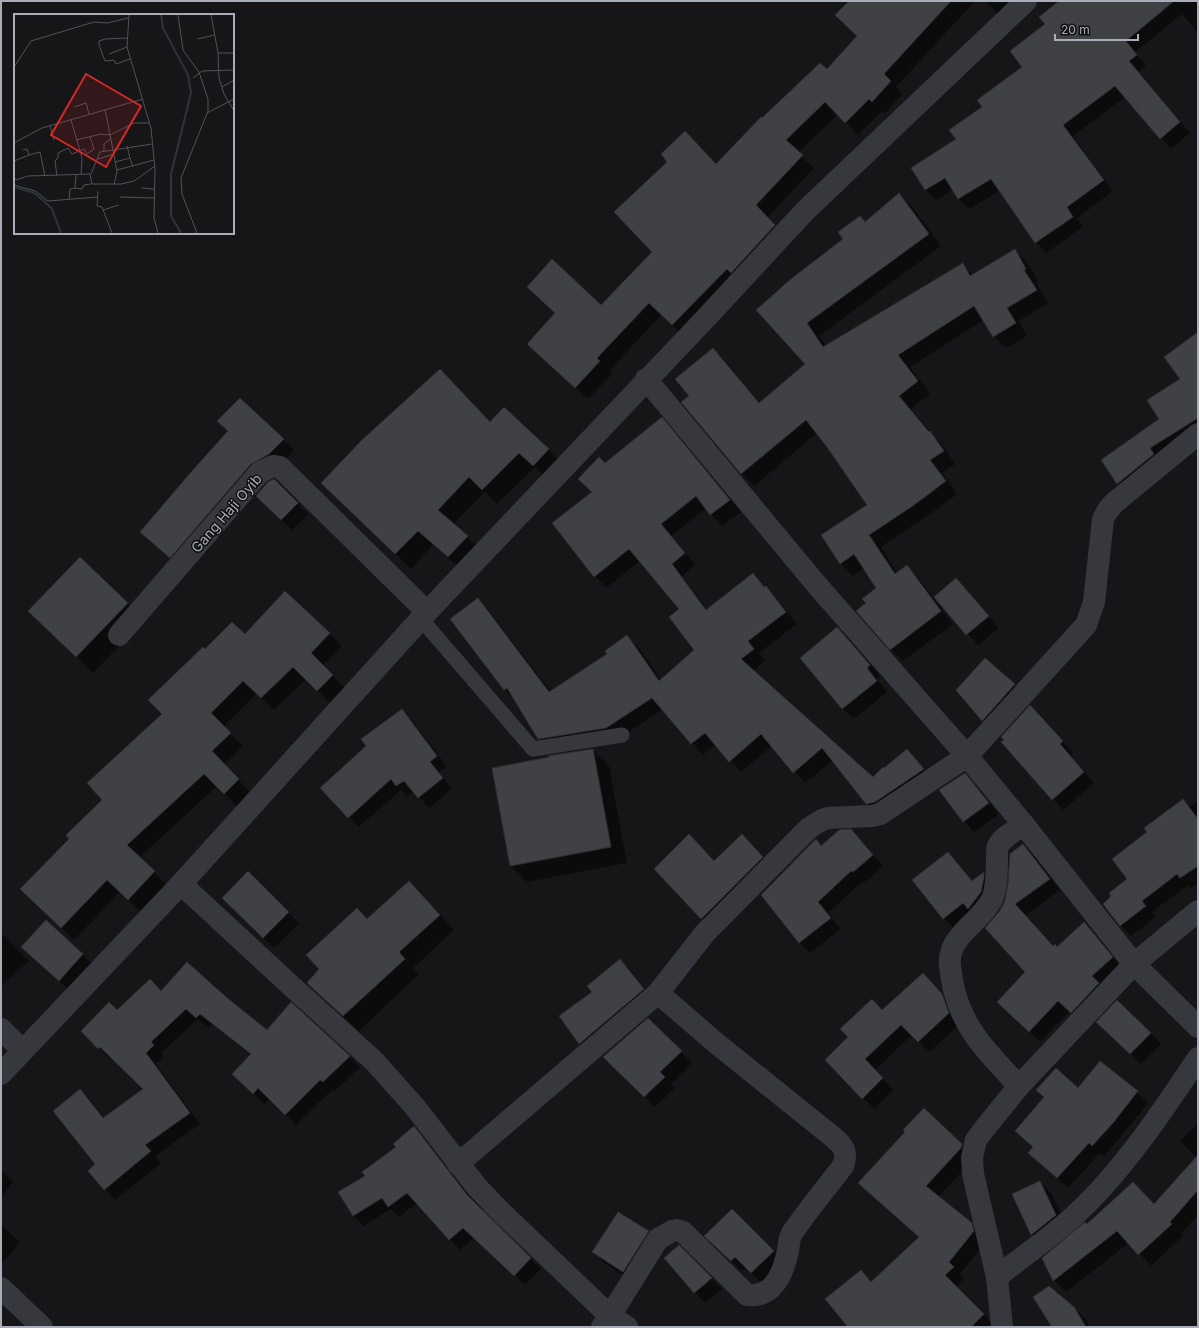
<svg xmlns="http://www.w3.org/2000/svg" width="1199" height="1328" font-family="Inter,sans-serif">
<rect width="100%" height="100%" fill="#161618"/>
<g fill="#0007">
<path d="M 850,1 L 975,1 L 896,87 L 902,94 L 885,113 L 882,111 L 858,135 L 838,114 L 798,153 L 814,168 L 767,218 L 786,238 L 684,337 L 662,314 L 609,371 L 612,374 L 588,399 L 541,356 L 601,306 L 654,252 L 717,165 L 762,119 L 827,71 L 858,36 Z"/>
<path d="M 985,1 L 1024,1 L 1006,21 Z"/>
<path d="M 1067,1 L 1198,1 L 1198,33 L 1182,14 L 1135,52 L 1146,66 L 1138,72 L 1190,133 L 1171,149 L 1125,97 L 1073,136 L 1113,191 L 1077,218 L 1083,227 L 1046,253 L 1036,242 L 1000,190 L 970,209 L 959,199 L 953,189 L 936,200 L 926,190 L 912,169 L 957,140 L 983,107 L 1023,67 L 1046,24 Z"/>
<path d="M 899,194 L 912,207 L 941,246 L 819,336 L 826,346 L 962,264 L 973,275 L 1014,250 L 1027,262 L 1038,281 L 1036,282 L 1048,303 L 1019,321 L 1027,336 L 1006,348 L 994,336 L 984,320 L 910,367 L 930,394 L 911,409 L 942,445 L 955,464 L 942,473 L 957,494 L 926,517 L 881,547 L 897,573 L 907,566 L 919,579 L 953,624 L 903,661 L 891,649 L 867,604 L 878,588 L 864,568 L 853,576 L 840,563 L 869,505 L 817,433 L 754,486 L 742,474 L 683,402 L 690,396 L 713,349 L 725,361 L 760,403 L 807,364 L 758,310 L 844,239 L 860,217 L 866,223 Z"/>
<path d="M 1198,334 L 1198,435 L 1129,494 L 1118,483 L 1102,461 L 1160,419 L 1181,379 Z"/>
<path d="M 241,399 L 294,450 L 181,568 L 142,532 L 229,432 Z"/>
<path d="M 662,419 L 673,430 L 741,512 L 722,526 L 706,508 L 671,536 L 695,565 L 682,576 L 708,610 L 753,574 L 777,599 L 797,624 L 759,653 L 765,661 L 753,671 L 873,778 L 907,750 L 935,781 L 878,815 L 867,803 L 833,760 L 805,783 L 772,746 L 741,772 L 716,744 L 703,755 L 663,709 L 617,740 L 551,750 L 539,738 L 516,701 L 505,690 L 478,600 L 489,611 L 551,692 L 608,654 L 627,637 L 639,648 L 661,680 L 695,650 L 681,610 L 640,561 L 606,588 L 595,576 L 553,523 L 593,492 L 605,464 Z"/>
<path d="M 491,423 L 548,449 L 563,464 L 548,480 L 535,467 L 497,504 L 485,492 L 453,524 L 482,551 L 463,571 L 433,545 L 411,569 L 337,497 Z"/>
<path d="M 274,480 L 308,514 L 292,530 L 257,496 Z"/>
<path d="M 80,558 L 144,620 L 93,673 L 46,627 Z"/>
<path d="M 956,579 L 999,628 L 978,645 L 935,597 Z"/>
<path d="M 837,628 L 880,676 L 877,679 L 887,692 L 854,719 L 843,709 L 801,658 Z"/>
<path d="M 329,633 L 342,646 L 323,666 L 345,688 L 330,703 L 306,679 L 274,710 L 257,693 L 223,727 L 243,746 L 224,765 L 251,793 L 237,806 L 217,786 L 139,858 L 167,885 L 141,912 L 120,892 L 74,940 L 35,902 L 71,839 L 104,800 L 164,714 L 205,650 L 245,636 Z"/>
<path d="M 985,659 L 1025,696 L 994,731 L 957,690 Z"/>
<path d="M 1030,706 L 1073,753 L 1070,756 L 1094,783 L 1063,810 L 1053,799 Z"/>
<path d="M 402,710 L 412,720 L 447,767 L 439,772 L 452,789 L 429,808 L 414,791 L 407,796 L 401,790 L 359,827 L 349,817 L 368,747 Z"/>
<path d="M 593,750 L 609,766 L 627,863 L 527,882 L 510,865 Z"/>
<path d="M 964,774 L 975,785 L 999,814 L 974,832 L 964,821 Z"/>
<path d="M 1183,800 L 1189,807 L 1198,801 L 1198,883 L 1191,888 L 1188,885 L 1152,912 L 1156,917 L 1131,936 L 1121,926 L 1104,904 L 1129,879 L 1149,832 Z"/>
<path d="M 851,830 L 883,866 L 864,883 L 863,881 L 828,913 L 841,929 L 810,953 L 799,942 L 822,847 Z"/>
<path d="M 1023,845 L 1034,856 L 1060,890 L 1025,916 L 1053,947 L 1057,948 L 1084,923 L 1095,934 L 1123,968 L 1082,1023 L 1070,1011 L 1040,1042 L 998,1002 L 1027,972 L 1000,913 L 1006,901 Z"/>
<path d="M 756,851 L 777,872 L 717,933 L 655,869 L 715,862 Z"/>
<path d="M 948,853 L 959,864 L 973,881 L 984,873 L 995,884 L 955,929 L 944,918 L 914,880 Z"/>
<path d="M 248,873 L 299,923 L 274,948 L 223,898 Z"/>
<path d="M 424,897 L 454,930 L 413,968 L 419,974 L 359,1031 L 308,983 L 367,920 Z"/>
<path d="M 46,921 L 93,965 L 70,991 L 33,957 Z"/>
<path d="M 1,933 L 29,961 L 1,986 Z"/>
<path d="M 620,961 L 631,971 L 654,1000 L 590,1054 L 580,1044 L 561,1017 L 594,992 Z"/>
<path d="M 923,974 L 953,1006 L 959,1025 L 929,1052 L 912,1035 L 875,1070 L 893,1090 L 874,1109 L 826,1060 Z"/>
<path d="M 162,992 L 225,997 L 267,1031 L 349,1057 L 360,1067 L 334,1092 L 332,1090 L 296,1125 L 270,1098 L 264,1104 L 244,1084 L 251,1055 L 212,1024 L 208,1028 L 198,1019 L 161,1053 L 164,1056 L 156,1064 L 200,1124 L 155,1156 L 161,1163 L 115,1200 L 105,1189 L 97,1165 L 80,1091 L 91,1101 L 104,1118 L 145,1089 L 112,1057 L 110,1059 L 82,1031 L 117,1011 Z"/>
<path d="M 648,1019 L 692,1063 L 671,1084 L 675,1088 L 655,1107 L 604,1057 Z"/>
<path d="M 1098,1022 L 1151,1033 L 1161,1044 L 1141,1064 Z"/>
<path d="M 1078,1090 L 1137,1092 L 1148,1103 L 1123,1134 L 1104,1156 L 1100,1153 L 1068,1188 L 1040,1163 L 1034,1148 L 1045,1098 Z"/>
<path d="M 1198,1123 L 1198,1215 L 1181,1234 L 1183,1236 L 1151,1266 L 1129,1243 L 1066,1292 L 1054,1280 L 1087,1226 L 1154,1205 L 1197,1158 L 1180,1141 Z"/>
<path d="M 414,1128 L 424,1138 L 478,1207 L 541,1269 L 525,1285 L 474,1238 L 460,1250 L 417,1203 L 399,1217 L 391,1209 L 364,1226 L 354,1216 L 366,1176 L 397,1148 Z"/>
<path d="M 962,1145 L 973,1157 L 973,1160 L 938,1197 L 971,1223 L 983,1235 L 985,1243 L 960,1274 L 964,1279 L 956,1287 L 995,1326 L 849,1327 L 861,1271 L 872,1282 L 919,1238 L 859,1183 Z"/>
<path d="M 1,1170 L 13,1182 L 1,1197 Z"/>
<path d="M 1040,1182 L 1051,1193 L 1066,1226 L 1043,1245 L 1032,1234 L 1013,1194 Z"/>
<path d="M 732,1210 L 784,1262 L 762,1283 L 746,1268 L 742,1271 L 706,1236 Z"/>
<path d="M 1,1225 L 20,1242 L 1,1265 Z"/>
<path d="M 648,1232 L 659,1243 L 634,1282 L 604,1263 L 594,1252 Z"/>
<path d="M 679,1247 L 722,1289 L 705,1303 L 695,1292 Z"/>
<path d="M 1073,1307 L 1085,1318 L 1090,1327 L 1054,1327 Z"/>
</g>
<g fill="#404145" stroke="#303034">
<path d="M 849,1 L 951,1 L 884,74 L 891,81 L 872,102 L 869,99 L 845,123 L 825,102 L 786,140 L 803,155 L 756,205 L 775,225 L 731,273 L 727,269 L 672,325 L 649,303 L 597,358 L 600,361 L 575,388 L 527,344 L 555,313 L 527,287 L 552,259 L 601,305 L 652,252 L 614,212 L 667,162 L 661,154 L 685,131 L 716,164 L 761,117 L 762,118 L 820,63 L 827,69 L 857,36 L 835,15 Z"/>
<path d="M 1059,1 L 1174,1 L 1126,41 L 1137,55 L 1129,61 L 1180,122 L 1160,139 L 1115,86 L 1063,125 L 1104,180 L 1067,207 L 1073,217 L 1035,243 L 991,179 L 958,199 L 945,178 L 925,190 L 911,168 L 956,139 L 949,130 L 982,107 L 977,100 L 1022,67 L 1010,51 L 1045,24 L 1039,17 Z"/>
<path d="M 899,193 L 929,234 L 807,323 L 823,347 L 963,263 L 970,276 L 1015,249 L 1026,269 L 1024,270 L 1037,290 L 1007,308 L 1016,323 L 993,337 L 974,306 L 898,355 L 918,381 L 899,396 L 929,432 L 930,431 L 944,451 L 930,460 L 946,481 L 914,505 L 869,535 L 895,574 L 907,565 L 941,611 L 890,650 L 856,611 L 866,603 L 862,599 L 876,588 L 854,554 L 840,564 L 821,535 L 867,505 L 827,447 L 806,420 L 741,474 L 681,402 L 689,396 L 675,379 L 713,348 L 759,403 L 805,364 L 756,310 L 791,279 L 843,239 L 838,232 L 860,216 L 865,222 Z"/>
<path d="M 1198,332 L 1198,418 L 1150,448 L 1154,454 L 1117,484 L 1101,460 L 1159,419 L 1147,400 L 1180,379 L 1164,357 Z"/>
<path d="M 440,369 L 490,422 L 504,407 L 549,449 L 533,466 L 519,453 L 482,490 L 469,477 L 438,510 L 468,536 L 448,557 L 418,531 L 395,554 L 321,483 L 362,440 Z"/>
<path d="M 240,398 L 284,439 L 269,454 L 251,464 L 170,558 L 140,532 L 192,471 L 228,431 L 217,421 Z"/>
<path d="M 662,417 L 730,500 L 710,515 L 696,496 L 661,524 L 685,553 L 672,564 L 706,610 L 753,573 L 764,587 L 766,586 L 786,612 L 748,641 L 754,649 L 741,659 L 873,777 L 883,767 L 884,768 L 907,749 L 924,769 L 875,802 L 866,804 L 822,748 L 793,773 L 761,734 L 729,762 L 705,733 L 691,744 L 652,698 L 606,728 L 538,739 L 507,688 L 504,690 L 450,619 L 478,598 L 549,692 L 607,654 L 605,651 L 627,635 L 659,681 L 694,650 L 669,617 L 679,609 L 629,549 L 594,577 L 552,523 L 592,492 L 578,479 L 599,457 L 605,463 Z"/>
<path d="M 274,479 L 298,503 L 281,520 L 256,496 L 268,482 Z"/>
<path d="M 80,557 L 128,603 L 76,657 L 28,611 Z"/>
<path d="M 956,578 L 989,616 L 966,635 L 934,597 Z"/>
<path d="M 285,591 L 330,633 L 311,653 L 333,675 L 317,691 L 293,667 L 261,698 L 243,681 L 211,713 L 231,733 L 212,751 L 239,779 L 224,794 L 204,774 L 127,845 L 155,871 L 128,900 L 107,880 L 61,928 L 20,889 L 69,839 L 66,835 L 102,800 L 87,783 L 162,714 L 148,700 L 203,647 L 205,649 L 232,622 L 245,634 Z"/>
<path d="M 837,627 L 870,665 L 867,668 L 877,681 L 842,709 L 800,658 Z"/>
<path d="M 985,658 L 1015,684 L 982,721 L 956,690 Z"/>
<path d="M 1030,705 L 1063,741 L 1060,744 L 1084,772 L 1052,800 L 1001,742 L 1004,740 L 1001,737 Z"/>
<path d="M 402,709 L 437,756 L 430,762 L 443,778 L 418,798 L 404,781 L 396,786 L 391,779 L 348,818 L 320,788 L 366,746 L 361,739 Z"/>
<path d="M 593,749 L 611,847 L 510,866 L 492,768 L 550,757 L 548,756 Z"/>
<path d="M 965,773 L 989,803 L 963,822 L 939,790 Z"/>
<path d="M 1183,799 L 1198,819 L 1198,866 L 1180,878 L 1177,874 L 1142,901 L 1146,906 L 1120,926 L 1103,904 L 1111,896 L 1109,893 L 1127,879 L 1112,859 L 1147,832 L 1144,828 Z"/>
<path d="M 851,829 L 873,855 L 853,872 L 851,871 L 818,902 L 831,918 L 799,943 L 761,895 L 816,839 L 821,846 L 839,830 Z"/>
<path d="M 689,834 L 714,861 L 742,834 L 763,857 L 701,919 L 654,869 Z"/>
<path d="M 1023,844 L 1050,879 L 1015,904 L 1053,946 L 1055,944 L 1057,947 L 1084,922 L 1113,957 L 1092,976 L 1099,983 L 1071,1013 L 1058,1001 L 1029,1032 L 997,1002 L 1025,972 L 985,928 L 999,912 L 1005,901 L 1008,884 L 1010,854 Z"/>
<path d="M 948,852 L 972,881 L 984,872 L 984,877 L 981,892 L 968,909 L 963,903 L 943,919 L 912,880 Z"/>
<path d="M 248,871 L 289,912 L 263,938 L 222,898 Z"/>
<path d="M 409,881 L 440,915 L 399,952 L 405,959 L 343,1016 L 307,983 L 319,969 L 306,955 L 357,908 L 367,919 Z"/>
<path d="M 46,920 L 83,954 L 59,981 L 21,947 Z"/>
<path d="M 620,959 L 644,989 L 579,1044 L 559,1016 L 592,992 L 587,986 Z"/>
<path d="M 187,962 L 226,997 L 267,1030 L 291,1002 L 350,1056 L 323,1082 L 320,1080 L 285,1115 L 258,1088 L 253,1094 L 232,1074 L 251,1054 L 200,1014 L 196,1018 L 186,1009 L 151,1042 L 154,1045 L 146,1053 L 190,1113 L 145,1145 L 151,1151 L 104,1190 L 88,1171 L 95,1164 L 53,1111 L 80,1089 L 103,1118 L 143,1089 L 100,1047 L 98,1049 L 81,1031 L 109,1002 L 117,1010 L 150,979 L 161,991 Z"/>
<path d="M 923,973 L 942,994 L 949,1013 L 918,1042 L 901,1025 L 865,1059 L 883,1078 L 862,1099 L 825,1060 L 848,1037 L 840,1029 L 872,999 L 882,1010 Z"/>
<path d="M 1117,1000 L 1151,1033 L 1130,1054 L 1096,1022 Z"/>
<path d="M 648,1018 L 682,1051 L 660,1072 L 665,1077 L 644,1097 L 603,1057 Z"/>
<path d="M 1100,1061 L 1138,1091 L 1113,1123 L 1092,1146 L 1089,1143 L 1057,1178 L 1028,1153 L 1033,1147 L 1015,1131 L 1044,1097 L 1036,1090 L 1056,1068 L 1078,1088 Z"/>
<path d="M 924,1108 L 962,1144 L 961,1148 L 926,1186 L 972,1223 L 974,1231 L 949,1262 L 954,1267 L 945,1275 L 984,1314 L 971,1327 L 848,1327 L 825,1299 L 861,1270 L 871,1282 L 919,1237 L 858,1183 L 905,1132 L 903,1130 Z"/>
<path d="M 414,1126 L 468,1196 L 531,1258 L 514,1276 L 463,1228 L 449,1240 L 407,1193 L 388,1207 L 382,1198 L 353,1216 L 338,1192 L 365,1176 L 362,1172 L 396,1147 L 393,1144 Z"/>
<path d="M 1198,1155 L 1198,1190 L 1170,1222 L 1172,1224 L 1138,1255 L 1117,1231 L 1053,1281 L 1042,1258 L 1085,1222 L 1087,1224 L 1133,1182 L 1154,1204 Z"/>
<path d="M 1040,1181 L 1056,1215 L 1031,1235 L 1012,1194 Z"/>
<path d="M 732,1209 L 774,1251 L 751,1273 L 735,1257 L 731,1261 L 704,1236 Z"/>
<path d="M 618,1212 L 649,1231 L 623,1272 L 592,1252 Z"/>
<path d="M 679,1245 L 712,1278 L 694,1293 L 664,1258 Z"/>
<path d="M 1049,1286 L 1074,1307 L 1086,1327 L 1052,1327 L 1033,1297 Z"/>
</g>
<g fill="none" stroke-linecap="round" stroke-linejoin="round">
<path stroke="#37383d" stroke-width="15" d="M 421,619 L 533,749 L 622,735"/>
<g stroke="#37383d" stroke-width="22">
<path d="M 646,379 L 816,584 L 967,756 L 1024,825 L 1134,964 L 1198,1027"/>
<path d="M 119,635 L 260,472 L 273,466 L 280,467 L 427,612"/>
<path d="M 181,884 L 287,982 L 375,1062 L 415,1107 L 477,1187 L 499,1210 L 610,1316 L 627,1327"/>
<path d="M 1,1029 L 23,1051"/>
<path d="M 1,1074 L 181,884 L 427,612 L 705,319 L 805,211 L 1026,1"/>
<path d="M 1019,1086 C 988,1053 960,1027 952,980 C 951,971 948,961 951,953 C 956,932 984,918 993,897 C 997,885 997,871 997,858 C 997,854 997,849 998,846 C 1003,836 1015,831 1024,825"/>
<path d="M 458,1164 L 658,993 L 705,933 L 809,828 L 822,820 L 828,818 L 872,816 L 880,814 L 967,756 L 1086,625 L 1094,602 L 1103,519 L 1108,510 L 1114,503 L 1198,434"/>
<path d="M 997,1277 C 1022,1257 1051,1237 1074,1216 C 1122,1172 1162,1112 1198,1058"/>
<path d="M 1,1288 L 42,1327"/>
<path d="M 602,1327 L 610,1316 L 658,1239 L 672,1231 L 677,1230 L 683,1232 L 747,1295 C 774,1298 783,1273 788,1251 C 789,1245 789,1238 792,1233 C 808,1210 826,1188 843,1166 C 848,1153 844,1146 833,1137 L 716,1043 L 658,993"/>
<path d="M 1002,1327 L 997,1277 L 973,1174 L 972,1158 L 976,1140 L 985,1128 L 1019,1086 L 1134,964 L 1198,911"/>
</g>
</g>
<g text-anchor="middle" dominant-baseline="central" stroke-width="3" stroke-linejoin="round" paint-order="stroke">
<g font-size="14" fill="#a8adb8" stroke="#111113">
<text transform="translate(226 513) rotate(-49)">Gang Haji Oyib</text>
</g>
</g>
<g transform="translate(14 14)">
<rect width="220" height="220" fill="#161618"/>
<path fill="none" stroke="#2c353c" stroke-width="2" d="M 147,1 L 149,14 L 174,61 L 177,79 L 157,160 L 157,202 L 167,219M 0,173 L 20,179 L 30,187M 30,187 L 38,195 L 47,219"/>
<path fill="none" stroke="#505258" stroke-width="1" d="M 115,1 L 113,33 L 137,114 L 141,155 L 140,204 L 144,219M 164,1 L 169,36 L 185,58 L 194,85 L 194,97 L 167,164 L 168,180 L 183,219M 197,1 L 204,39 L 205,64 L 210,80 L 220,97M 113,24 L 91,25 L 85,27 L 85,31 L 91,47 L 100,46 L 102,50 L 116,45M 183,25 L 201,21M 204,39 L 220,39M 95,40 L 113,33M 0,53 L 17,27 L 80,8 L 93,9 L 114,4M 179,64 L 188,57 L 220,56M 208,73 L 220,66M 60,93 L 72,89 L 75,100M 91,95 L 103,157 L 100,171M 193,99 L 220,85M 57,106 L 68,144 L 67,160M 36,112 L 40,126M 62,126 L 87,120 L 96,121 L 120,109 L 135,109M 0,129 L 28,114 L 129,85M 113,132 L 116,144M 90,137 L 90,130 L 97,125M 15,141 L 26,138 L 31,162M 84,145 L 100,140M 0,147 L 15,141 L 13,135 L 9,136M 101,148 L 116,144 L 119,153M 103,156 L 140,146M 77,160 L 86,138 L 138,130M 43,162 L 41,147 L 44,144 L 44,139 L 54,134 L 58,140 L 70,135 L 73,140 L 80,135 L 76,123M 0,163 L 2,166 L 14,162 L 76,160 L 78,170 L 107,170 L 120,167 L 141,152M 0,171 L 21,177 L 34,187 L 84,183M 61,174 L 68,175 L 70,171 L 77,170M 127,174 L 140,175M 84,177 L 83,192 L 88,193 L 98,219M 106,183 L 140,184M 55,185 L 56,175 L 61,174 L 62,160M 89,196 L 105,191"/>
<path fill="#d62828" fill-opacity="0.15" stroke="#d62828" stroke-width="2" d="M 72,60 L 127,92 L 92,153 L 37,121 Z"/>
<rect width="220" height="220" fill="none" stroke="#a8adb8" stroke-width="2"/>
</g>
<rect width="1199" height="1328" fill="none" stroke="#a8adb8" stroke-width="4"/>
<path d="M1055 34v6h83v-6" fill="none" stroke="#a8adb8" stroke-width="2"/>
<text x="1061" y="34" font-size="12" fill="#a8adb8" stroke="#111113" stroke-width="3" paint-order="stroke">20 m</text>
</svg>
